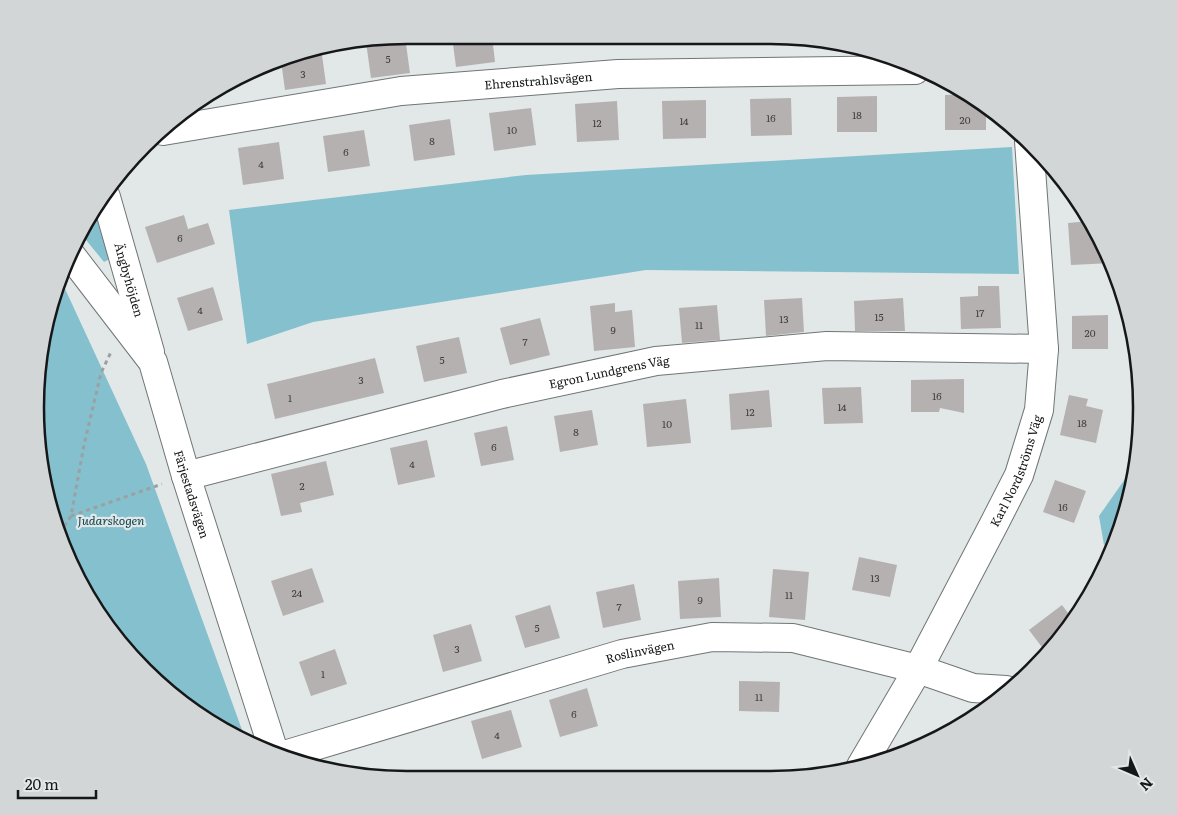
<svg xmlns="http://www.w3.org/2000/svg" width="1177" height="815" font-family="Literata,serif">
<rect width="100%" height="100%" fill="#e2e7e8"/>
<g fill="#84c0cd">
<path d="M 1012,147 L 1019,274 L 646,270 L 313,322 L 247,344 L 229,210 L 526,175 Z"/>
<path d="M 95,214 L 115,256 L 104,262 L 82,235 Z"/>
<path d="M 60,278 L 146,464 L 246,741 L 200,717 L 144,671 L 74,573 L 42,480 L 38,359 Z"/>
<path d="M 1137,462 L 1135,480 L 1117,540 L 1104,545 L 1099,516 Z"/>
</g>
<g fill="#b5b1b1">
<path d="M 452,36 L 492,36 L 495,62 L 456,67 Z"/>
<path d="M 405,37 L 410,73 L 371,78 L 366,42 Z"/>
<path d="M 321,48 L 326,84 L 285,90 L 281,61 L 307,50 Z"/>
<path d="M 968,94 L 986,108 L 986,130 L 945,130 L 945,95 Z"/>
<path d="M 877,96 L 877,132 L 837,132 L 837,97 Z"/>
<path d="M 791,98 L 792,135 L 751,136 L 750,99 Z"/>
<path d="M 706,100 L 706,138 L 663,139 L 662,101 Z"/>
<path d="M 617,101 L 619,140 L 577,142 L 575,104 Z"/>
<path d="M 531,108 L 536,145 L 494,151 L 489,113 Z"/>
<path d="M 450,119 L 455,155 L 414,161 L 409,125 Z"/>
<path d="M 364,130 L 370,166 L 328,172 L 323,136 Z"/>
<path d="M 279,142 L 284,179 L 243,185 L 238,148 Z"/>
<path d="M 184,215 L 188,229 L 208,223 L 215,244 L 157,263 L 145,227 Z"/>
<path d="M 1090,221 L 1112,263 L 1071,265 L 1068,223 Z"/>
<path d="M 978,286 L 999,286 L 1001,328 L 961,329 L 960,297 L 978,296 Z"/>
<path d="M 213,287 L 223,320 L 188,331 L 177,298 Z"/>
<path d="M 802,298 L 804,332 L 766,336 L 764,300 Z"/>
<path d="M 903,298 L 905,331 L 855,331 L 854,301 Z"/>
<path d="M 615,303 L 615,312 L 632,310 L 635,347 L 594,351 L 590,306 Z"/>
<path d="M 717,305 L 720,340 L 682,343 L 679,308 Z"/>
<path d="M 1108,315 L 1108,349 L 1072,349 L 1072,316 Z"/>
<path d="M 540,318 L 550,355 L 510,365 L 500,328 Z"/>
<path d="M 459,337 L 467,373 L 424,382 L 416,346 Z"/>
<path d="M 375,358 L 384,393 L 275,419 L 267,384 Z"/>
<path d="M 964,379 L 964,413 L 940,408 L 939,412 L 911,412 L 911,380 Z"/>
<path d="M 861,387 L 863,423 L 824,424 L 822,388 Z"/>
<path d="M 769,390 L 772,427 L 731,430 L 729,394 Z"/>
<path d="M 1069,395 L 1088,399 L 1086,406 L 1103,410 L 1096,443 L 1060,435 Z"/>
<path d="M 686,399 L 691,443 L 647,447 L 643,404 Z"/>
<path d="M 592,410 L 598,445 L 560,452 L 554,416 Z"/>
<path d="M 507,426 L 514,460 L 481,466 L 474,433 Z"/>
<path d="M 427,440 L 435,477 L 398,485 L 390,448 Z"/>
<path d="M 326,461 L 334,495 L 300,503 L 302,512 L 281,516 L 271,474 Z"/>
<path d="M 1055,480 L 1086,491 L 1074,523 L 1043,512 Z"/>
<path d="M 859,557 L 897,565 L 890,597 L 852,590 Z"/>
<path d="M 312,568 L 324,602 L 283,616 L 271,581 Z"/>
<path d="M 773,569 L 809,572 L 805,620 L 769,617 Z"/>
<path d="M 719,578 L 721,617 L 680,619 L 678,581 Z"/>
<path d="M 634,584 L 641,620 L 603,628 L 596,592 Z"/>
<path d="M 550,605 L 560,638 L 525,648 L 515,616 Z"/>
<path d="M 1062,605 L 1074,621 L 1047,654 L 1029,630 Z"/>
<path d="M 471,624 L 482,661 L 443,672 L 433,635 Z"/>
<path d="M 335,649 L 347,684 L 311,696 L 299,662 Z"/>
<path d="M 739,681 L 780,682 L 779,712 L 739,711 Z"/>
<path d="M 587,688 L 598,726 L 560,737 L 549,700 Z"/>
<path d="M 511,710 L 522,747 L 482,759 L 471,721 Z"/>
</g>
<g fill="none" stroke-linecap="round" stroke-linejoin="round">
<g stroke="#707576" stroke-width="30">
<g id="minor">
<path id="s1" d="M 163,131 L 401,91 L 618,74 L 915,70"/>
<path id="s2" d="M 106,197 L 150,352"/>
<path id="s3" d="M 70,254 L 153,362 L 186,476 L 275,755"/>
<path id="s4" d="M 186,476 L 502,394 L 656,361 L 827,346 L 1044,349"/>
<path id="s5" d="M 281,756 L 622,654 L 712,637 L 793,638 L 918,669 L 973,688 L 1006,690"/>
<path id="s6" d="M 861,766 L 918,669 L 994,524 L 1019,475 L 1039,410 L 1044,349 L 1029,141"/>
</g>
</g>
<g stroke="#9ca0a1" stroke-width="3" stroke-dasharray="4 4" stroke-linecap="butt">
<path d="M 71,516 L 162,484"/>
<path d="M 60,533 L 71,516 L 84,445 L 101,373 L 111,352"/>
</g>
<use href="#minor" stroke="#fff" stroke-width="28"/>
</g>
<g text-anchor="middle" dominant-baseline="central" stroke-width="4.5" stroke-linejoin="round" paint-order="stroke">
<g font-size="10" fill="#3e3e3e">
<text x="388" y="58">5</text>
<text x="303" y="73">3</text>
<text x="857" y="114">18</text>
<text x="771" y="117">16</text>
<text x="965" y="119">20</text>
<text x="684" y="120">14</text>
<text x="597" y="122">12</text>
<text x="512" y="129">10</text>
<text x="432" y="140">8</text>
<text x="346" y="151">6</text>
<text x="261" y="163">4</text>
<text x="180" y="237">6</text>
<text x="200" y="309">4</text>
<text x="980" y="312">17</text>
<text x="879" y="316">15</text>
<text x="784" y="318">13</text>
<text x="699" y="324">11</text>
<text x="613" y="329">9</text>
<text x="1090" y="332">20</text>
<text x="525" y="341">7</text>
<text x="442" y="359">5</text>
<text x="361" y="379">3</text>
<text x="937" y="395">16</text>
<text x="290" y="397">1</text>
<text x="842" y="406">14</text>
<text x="750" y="411">12</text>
<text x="1082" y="422">18</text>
<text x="667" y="423">10</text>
<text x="576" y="431">8</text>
<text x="494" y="446">6</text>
<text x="412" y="463">4</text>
<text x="302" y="485">2</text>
<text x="1063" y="506">16</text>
<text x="875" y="577">13</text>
<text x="297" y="592">24</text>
<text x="789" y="594">11</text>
<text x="700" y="599">9</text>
<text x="619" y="606">7</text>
<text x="537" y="627">5</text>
<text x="457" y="648">3</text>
<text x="323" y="673">1</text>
<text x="759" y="696">11</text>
<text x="574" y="713">6</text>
<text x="497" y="734">4</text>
</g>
<g font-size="12" fill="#161718" stroke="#e2e7e8">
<text stroke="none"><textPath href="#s1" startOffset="379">Ehrenstrahlsvägen</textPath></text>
<text stroke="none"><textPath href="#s2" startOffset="86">Ängbyhöjden</textPath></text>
<text stroke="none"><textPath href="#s4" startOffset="436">Egron Lundgrens Väg</textPath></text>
<text stroke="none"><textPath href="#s6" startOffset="334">Karl Nordströms Väg</textPath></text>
<text stroke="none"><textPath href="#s3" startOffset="274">Färjestadsvägen</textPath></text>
<text stroke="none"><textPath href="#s5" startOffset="374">Roslinvägen</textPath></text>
</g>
<g font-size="12" font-style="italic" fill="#10444d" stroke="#e2e7e8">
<text x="111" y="520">Judarskogen</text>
</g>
</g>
<path d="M0 0H1177V815H0ZM407 44H770A363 363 0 0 1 1133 407V408A363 363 0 0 1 770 771H407A363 363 0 0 1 44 408V407A363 363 0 0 1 407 44Z" fill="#d2d6d7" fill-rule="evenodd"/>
<path fill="none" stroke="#161718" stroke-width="2.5" d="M407 44H770A363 363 0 0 1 1133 407V408A363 363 0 0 1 770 771H407A363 363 0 0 1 44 408V407A363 363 0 0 1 407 44Z"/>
<g transform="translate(1137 775) rotate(135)" stroke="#e2e7e8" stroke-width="4" paint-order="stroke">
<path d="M0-4L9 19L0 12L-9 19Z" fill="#161718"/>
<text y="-8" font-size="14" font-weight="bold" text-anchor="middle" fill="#161718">N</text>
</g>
<path d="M18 790v8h78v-8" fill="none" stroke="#161718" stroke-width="2.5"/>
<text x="25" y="790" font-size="15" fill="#161718" stroke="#e2e7e8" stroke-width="4" paint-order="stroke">20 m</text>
</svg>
